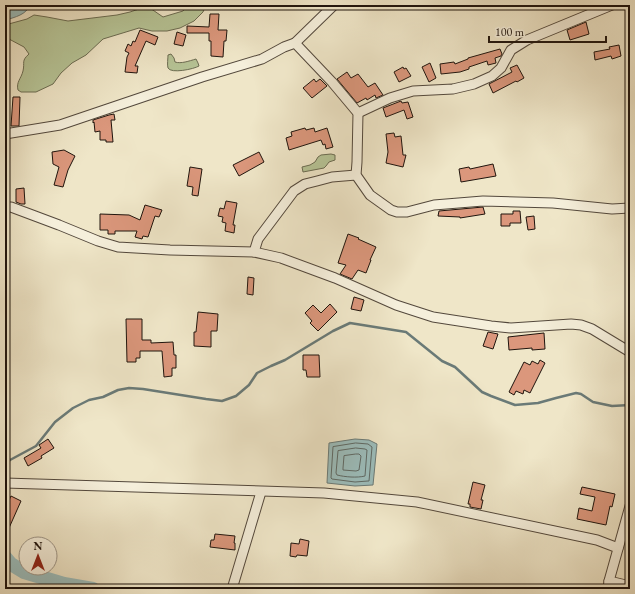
<svg xmlns="http://www.w3.org/2000/svg" width="635" height="594" font-family="'EB Garamond',serif">
<rect width="100%" height="100%" fill="#efe6c8"/>
<filter id="stains"><feTurbulence type="fractalNoise" baseFrequency=".005" numOctaves="4"/><feColorMatrix values="0 0 0 0 .2 0 0 0 0 .09 0 0 0 0 .02 0 0 0 .5 -.17"/></filter>
<radialGradient id="worn" r=".72"><stop offset=".6" stop-color="#630" stop-opacity="0"/><stop offset="1" stop-color="#630" stop-opacity=".3"/></radialGradient>
<g fill="#b7c597" stroke="#6b6c52">
<path d="M 188,5 L 206,5 L 203,12 L 194,21 L 180,28 L 167,31 L 152,31 L 139,28 L 103,39 L 86,55 L 72,63 L 61,73 L 53,84 L 36,92 L 21,92 L 18,90 C 16,82 21,79 23,71 C 25,62 21,61 29,54 L 24,47 L 9,39 L 5,35 L 5,25 L 27,19 L 34,15 L 47,17 L 68,21 L 117,15 L 130,12 L 142,8 L 150,8 L 163,17 L 183,11 Z"/>
<path d="M 171,54 L 174,58 L 175,62 C 181,64 189,61 196,59 L 198,63 L 199,66 C 194,69 171,74 168,68 C 167,65 168,58 168,55 Z"/>
<path d="M 331,154 L 335,155 L 335,160 L 329,162 L 326,166 L 324,168 L 303,172 L 302,167 L 310,165 L 315,162 L 318,157 L 321,155 Z"/>
</g>
<g fill="#9cbebd" stroke="#6a7a77">
<path d="M 5,5 L 30,5 C 26,15 15,17 6,20 Z"/>
<path d="M 355,439 L 369,440 L 377,444 L 373,485 L 355,486 L 327,483 L 329,443 Z"/>
</g>
<g fill="none" stroke-linecap="round" stroke-linejoin="round">
<g stroke="#5e6965" stroke-width="1">
<path d="M 356,443 L 368,444 L 372,447 L 369,481 L 368,481 L 355,482 L 332,479 L 331,478 L 333,447 Z"/>
<path d="M 356,448 L 365,449 L 367,450 L 365,476 C 357,478 345,477 337,475 L 336,473 L 338,451 Z"/>
<path d="M 356,454 L 359,454 L 361,456 L 359,470 L 356,471 L 343,470 L 343,468 L 344,456 Z"/>
</g>
<path stroke="#6a7a77" stroke-width="2.5" d="M 5,464 L 10,460 L 36,446 L 55,422 L 73,408 L 89,400 L 103,397 L 118,390 L 129,388 L 143,389 L 206,399 L 222,401 L 236,396 L 249,385 L 257,373 L 271,366 L 285,360 L 333,331 L 350,323 L 406,332 L 442,361 L 455,367 L 482,392 L 491,396 L 515,405 L 538,403 L 556,398 L 576,393 L 581,394 L 593,402 L 612,406 L 630,405"/>
<path stroke="#9cbebd" stroke-width="14" d="M 5,557 L 11,564 L 24,572 L 64,584 L 93,589"/>
</g>
<g fill="#db977c" stroke="#1f140d">
<path d="M 210,14 L 219,14 L 218,30 L 227,30 L 226,41 L 224,41 L 223,57 L 211,56 L 211,41 L 209,41 L 209,33 L 187,33 L 187,26 L 209,27 Z"/>
<path d="M 586,22 L 589,34 L 570,40 L 567,30 Z"/>
<path d="M 140,30 L 158,37 L 155,45 L 146,41 L 135,66 L 138,66 L 137,73 L 125,72 L 127,57 L 129,53 L 125,51 L 128,44 L 131,46 L 133,41 L 135,42 Z"/>
<path d="M 177,32 L 186,35 L 183,46 L 174,44 Z"/>
<path d="M 619,45 L 621,56 L 612,59 L 611,56 L 595,60 L 594,52 L 610,49 L 609,47 Z"/>
<path d="M 500,49 L 502,54 L 501,56 L 495,58 L 496,63 L 488,65 L 487,61 L 469,67 L 469,69 L 460,72 L 441,74 L 440,64 L 454,62 L 455,64 L 468,59 L 468,58 Z"/>
<path d="M 430,63 L 436,78 L 429,82 L 422,67 Z"/>
<path d="M 517,65 L 524,78 L 517,82 L 516,81 L 493,93 L 489,84 L 512,72 L 510,68 Z"/>
<path d="M 403,67 L 404,69 L 406,68 L 411,76 L 399,82 L 394,72 Z"/>
<path d="M 347,72 L 351,78 L 358,74 L 368,87 L 375,83 L 383,95 L 376,98 L 375,95 L 367,100 L 366,98 L 357,103 L 337,79 Z"/>
<path d="M 314,79 L 316,82 L 320,79 L 327,86 L 312,98 L 303,88 Z"/>
<path d="M 13,97 L 20,97 L 19,126 L 11,126 Z"/>
<path d="M 401,101 L 402,103 L 408,102 L 413,117 L 407,119 L 404,110 L 386,117 L 383,108 Z"/>
<path d="M 114,114 L 115,120 L 111,120 L 113,142 L 106,142 L 106,140 L 100,140 L 100,131 L 95,132 L 94,122 L 93,123 L 93,120 L 109,115 Z"/>
<path d="M 305,128 L 306,130 L 314,128 L 315,132 L 327,128 L 333,147 L 326,149 L 325,144 L 323,145 L 321,140 L 289,150 L 286,138 L 292,136 L 291,132 Z"/>
<path d="M 394,133 L 395,137 L 401,136 L 403,155 L 406,155 L 403,167 L 386,163 L 388,152 L 386,134 Z"/>
<path d="M 64,150 L 75,156 L 68,170 L 63,187 L 54,185 L 59,167 L 53,164 L 52,152 Z"/>
<path d="M 259,152 L 264,162 L 239,176 L 233,165 Z"/>
<path d="M 493,164 L 496,176 L 461,182 L 459,169 L 469,167 L 470,169 Z"/>
<path d="M 190,167 L 202,169 L 198,196 L 192,195 L 193,187 L 187,186 Z"/>
<path d="M 24,188 L 25,204 L 21,204 L 16,202 L 16,189 Z"/>
<path d="M 226,201 L 237,203 L 233,225 L 235,225 L 234,233 L 225,231 L 226,223 L 222,222 L 223,217 L 218,216 L 220,208 L 224,209 Z"/>
<path d="M 145,205 L 162,210 L 159,217 L 155,216 L 148,237 L 143,236 L 142,239 L 135,237 L 137,231 L 115,231 L 115,234 L 108,234 L 108,230 L 100,230 L 100,214 L 129,215 L 140,220 Z"/>
<path d="M 483,207 L 485,214 L 460,218 L 460,217 L 438,216 L 439,211 Z"/>
<path d="M 513,211 L 520,211 L 521,223 L 510,223 L 510,226 L 501,226 L 501,214 L 513,214 Z"/>
<path d="M 534,216 L 535,229 L 528,230 L 526,217 Z"/>
<path d="M 348,234 L 359,238 L 358,239 L 376,247 L 370,260 L 371,260 L 366,273 L 358,270 L 352,279 L 340,274 L 346,265 L 338,263 Z"/>
<path d="M 248,277 L 254,278 L 253,295 L 247,294 Z"/>
<path d="M 354,297 L 364,300 L 361,311 L 351,309 Z"/>
<path d="M 330,304 L 337,312 L 318,331 L 310,323 L 312,321 L 305,313 L 313,305 L 321,313 Z"/>
<path d="M 198,312 L 218,314 L 217,331 L 211,331 L 211,347 L 194,346 L 194,332 L 196,332 Z"/>
<path d="M 126,319 L 142,319 L 142,340 L 151,340 L 151,343 L 173,342 L 174,355 L 176,355 L 176,368 L 172,368 L 172,376 L 164,377 L 162,351 L 140,351 L 140,358 L 136,358 L 136,362 L 127,362 Z"/>
<path d="M 488,332 L 498,334 L 493,349 L 483,346 Z"/>
<path d="M 544,333 L 545,349 L 532,350 L 532,348 L 509,350 L 508,337 Z"/>
<path d="M 303,355 L 319,355 L 320,377 L 307,377 L 306,370 L 303,370 Z"/>
<path d="M 540,360 L 545,363 L 530,393 L 524,390 L 523,394 L 516,391 L 514,395 L 509,392 L 524,362 L 530,365 L 532,361 L 538,364 Z"/>
<path d="M 48,439 L 54,448 L 41,456 L 42,458 L 28,466 L 24,458 L 41,448 L 39,445 Z"/>
<path d="M 473,482 L 485,485 L 481,500 L 483,500 L 481,509 L 470,507 L 470,504 L 468,504 Z"/>
<path d="M 582,487 L 615,494 L 612,507 L 610,506 L 606,525 L 577,519 L 579,508 L 592,511 L 595,497 L 580,494 Z"/>
<path d="M 11,496 L 21,501 L 5,537 L 5,508 Z"/>
<path d="M 215,534 L 235,536 L 234,543 L 235,543 L 235,550 L 210,547 L 211,540 L 214,540 Z"/>
<path d="M 300,539 L 309,541 L 307,556 L 297,555 L 296,557 L 290,556 L 291,543 L 299,544 Z"/>
</g>
<g fill="none" stroke-linecap="round" stroke-linejoin="round">
<g stroke="#53483c" stroke-width="11">
<g id="minor">
<path d="M 295,43 L 334,5"/>
<path d="M 358,113 L 390,98 L 413,91 L 453,89 L 474,84 L 492,76 L 501,68 L 511,50 L 527,40 L 612,5"/>
<path d="M 5,134 L 60,125 L 202,77 L 262,59 L 284,47 L 295,43 L 332,82 L 358,113 L 357,162 L 356,175 L 370,195 L 391,210 L 397,212 L 407,212 L 434,205 L 483,201 L 553,203 L 612,209 L 630,208"/>
<path d="M 5,207 L 11,207 L 59,225 L 98,241 L 118,247 L 170,250 L 254,252 L 281,258 L 335,278 L 396,305 L 433,317 L 491,326 L 511,328 L 571,324 L 581,325 L 592,329 L 630,352"/>
<path d="M 254,252 L 258,239 L 294,191 L 305,184 L 317,181 L 332,177 L 356,175"/>
<path d="M 5,483 L 324,493 L 417,502 L 597,540 L 618,548"/>
<path d="M 609,581 L 630,586"/>
<path d="M 232,589 L 261,492"/>
<path d="M 608,589 L 609,581 L 630,506"/>
</g>
</g>
<use href="#minor" stroke="#f5efdb" stroke-width="9"/>
</g>
<rect width="635" height="594" fill="none" stroke="#efe6c8" stroke-width="20"/>
<rect x="6" y="6" width="623" height="582" fill="none" stroke="#1f140d" stroke-width="2"/>
<rect x="10" y="10" width="615" height="574" fill="none" stroke="#1f140d"/>
<g transform="translate(38 556)"><circle r="19" fill="#f5efdb" stroke="#9f9789"/>
<path d="M0-3L7 15L0 10L-7 15Z" fill="#8f2418"/>
<text y="-6" font-size="11" font-weight="bold" text-anchor="middle" fill="#1f140d">N</text>
</g>
<path d="M489 36v6h117v-6" fill="none" stroke="#1f140d" stroke-width="2"/>
<text x="495" y="36" font-size="12" fill="#1f140d" stroke="#f5efdb" stroke-width="3" paint-order="stroke">100 m</text>
<rect width="100%" height="100%" filter="url(#stains)"/>
<rect width="100%" height="100%" fill="url(#worn)"/>
</svg>
